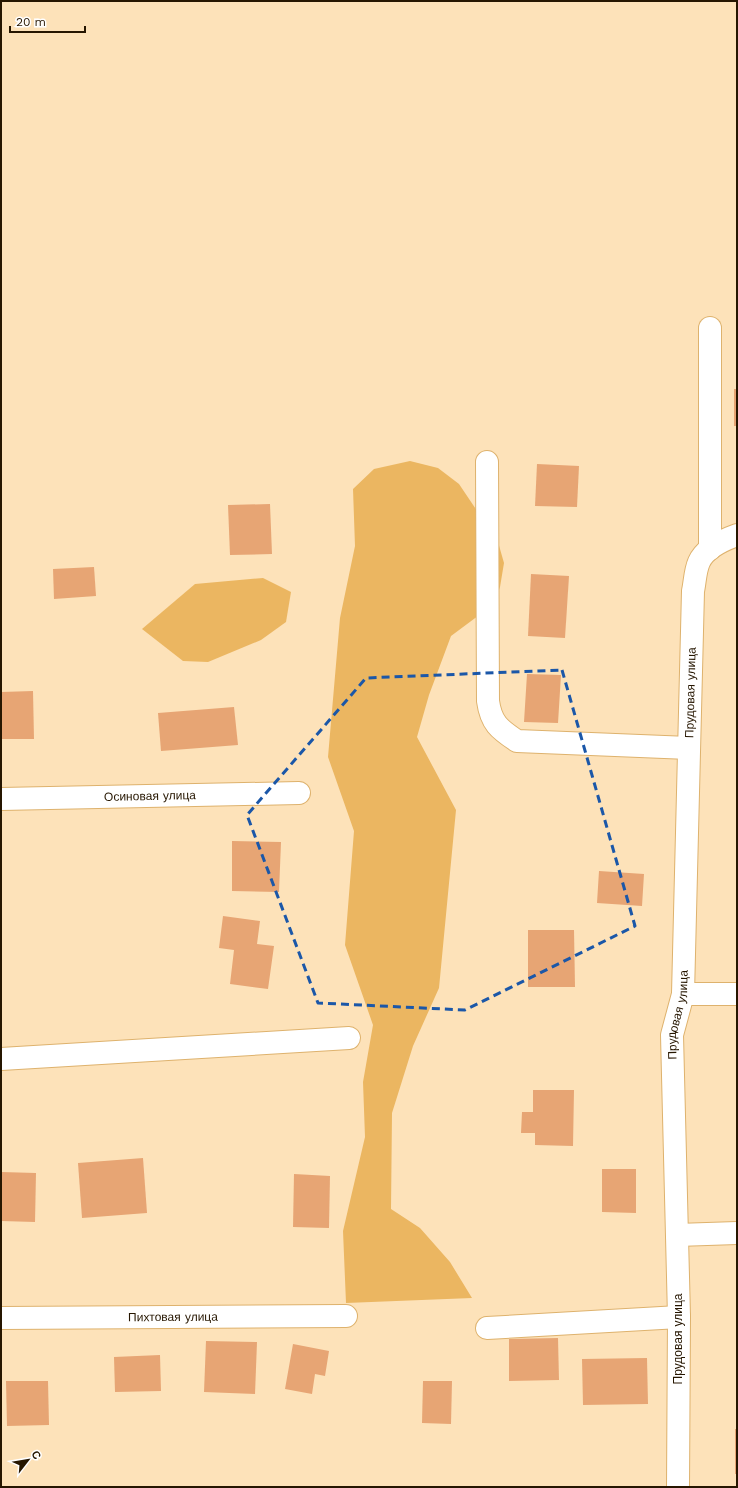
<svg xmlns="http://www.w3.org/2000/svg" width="738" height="1488" font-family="'Work Sans',sans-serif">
<rect width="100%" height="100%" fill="#fde2b9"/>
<g fill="#ebb661">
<path d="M 410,461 L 438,468 L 459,484 L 498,542 L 504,563 L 500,587 L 494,604 L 451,636 L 429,695 L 417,737 L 456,810 L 439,988 L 413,1046 L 392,1113 L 391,1209 L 420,1228 L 450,1262 L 472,1298 L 346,1303 L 343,1231 L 365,1137 L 363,1082 L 373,1025 L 345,945 L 354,831 L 328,757 L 340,618 L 355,546 L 353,489 L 374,469 Z"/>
<path d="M 263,578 L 291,592 L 286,622 L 261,640 L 208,662 L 183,661 L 142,629 L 195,584 Z"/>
</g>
<g fill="#e7a574">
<rect x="734" y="389" width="3" height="37"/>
<path d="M 537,464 L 579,466 L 577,507 L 535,506 Z"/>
<path d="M 270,504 L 272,554 L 230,555 L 228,505 Z"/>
<path d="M 94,567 L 96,596 L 54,599 L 53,569 Z"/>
<path d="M 531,574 L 569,576 L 565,638 L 528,636 Z"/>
<path d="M 527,674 L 561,675 L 558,723 L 524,722 Z"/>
<path d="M 33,691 L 34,739 L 1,739 L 1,692 Z"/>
<path d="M 234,707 L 238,745 L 161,751 L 158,713 Z"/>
<path d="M 232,841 L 281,842 L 279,892 L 232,891 Z"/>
<path d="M 599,871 L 644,874 L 642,906 L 597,903 Z"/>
<path d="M 223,916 L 260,921 L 257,944 L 274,946 L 268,989 L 230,984 L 234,950 L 219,948 Z"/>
<path d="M 528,930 L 574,930 L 575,987 L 528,987 Z"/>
<path d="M 533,1090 L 574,1090 L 573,1146 L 535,1145 L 535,1133 L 521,1133 L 522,1112 L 533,1112 Z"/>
<path d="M 143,1158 L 147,1213 L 82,1218 L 78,1163 Z"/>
<path d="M 602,1169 L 636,1169 L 636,1213 L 602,1212 Z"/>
<path d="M 1,1172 L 36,1173 L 35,1222 L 1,1221 Z"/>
<path d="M 294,1174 L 330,1176 L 329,1228 L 293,1227 Z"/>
<path d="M 558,1338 L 559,1380 L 509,1381 L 509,1339 Z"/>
<path d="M 206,1341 L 257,1342 L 255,1394 L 204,1392 Z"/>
<path d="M 293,1344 L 329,1351 L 325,1376 L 315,1374 L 312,1394 L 285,1389 Z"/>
<path d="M 160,1355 L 161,1391 L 115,1392 L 114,1357 Z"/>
<path d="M 647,1358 L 648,1404 L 583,1405 L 582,1359 Z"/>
<path d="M 6,1381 L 48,1381 L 49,1425 L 7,1426 Z"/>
<path d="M 423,1381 L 452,1381 L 451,1424 L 422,1423 Z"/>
<rect x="735" y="1429" width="2" height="45"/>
</g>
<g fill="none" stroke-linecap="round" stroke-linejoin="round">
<g stroke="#deb26d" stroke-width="24">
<g id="minor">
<path d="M 710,328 L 710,549"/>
<path d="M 487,462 L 488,701 C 491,723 499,729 517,741 L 689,748"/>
<path id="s1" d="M 1,799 L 299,793"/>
<path d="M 683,994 L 737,994"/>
<path d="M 1,1059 L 349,1038"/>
<path d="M 677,1235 L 737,1233"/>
<path id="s2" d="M 1,1318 L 346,1316"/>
<path d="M 487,1328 L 679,1317"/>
<path id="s3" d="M 678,1487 L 679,1317 L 672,1035 L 683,994 L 693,591 C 695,582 695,571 699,562 C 705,548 723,540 737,535"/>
</g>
</g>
<use href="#minor" stroke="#fff" stroke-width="22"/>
</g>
<path fill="none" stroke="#1b57a8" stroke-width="3" stroke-dasharray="8 5" stroke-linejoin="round" d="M 562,670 L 635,926 L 465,1010 L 318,1003 L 247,815 L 366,678 Z"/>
<g text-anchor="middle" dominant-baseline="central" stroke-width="3" stroke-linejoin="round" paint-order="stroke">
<g font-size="12" fill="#261600" stroke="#fff">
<text stroke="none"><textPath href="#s3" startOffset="796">Прудовая улица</textPath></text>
<text stroke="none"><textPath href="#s1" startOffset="149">Осиновая улица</textPath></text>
<text stroke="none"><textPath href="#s3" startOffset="473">Прудовая улица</textPath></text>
<text stroke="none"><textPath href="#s2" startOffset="172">Пихтовая улица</textPath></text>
<text transform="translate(678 1339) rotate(-90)">Прудовая улица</text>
</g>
</g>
<rect width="738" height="1488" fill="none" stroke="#261600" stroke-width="4"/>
<g transform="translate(28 1460) rotate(59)" stroke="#ffffff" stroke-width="3" paint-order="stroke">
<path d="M0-3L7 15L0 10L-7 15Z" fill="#261600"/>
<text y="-6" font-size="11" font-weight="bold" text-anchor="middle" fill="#261600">С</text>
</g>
<path d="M10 26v6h75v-6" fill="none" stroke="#261600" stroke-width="2"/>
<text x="16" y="26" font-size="12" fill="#261600" stroke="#ffffff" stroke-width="3" paint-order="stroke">20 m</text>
</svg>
